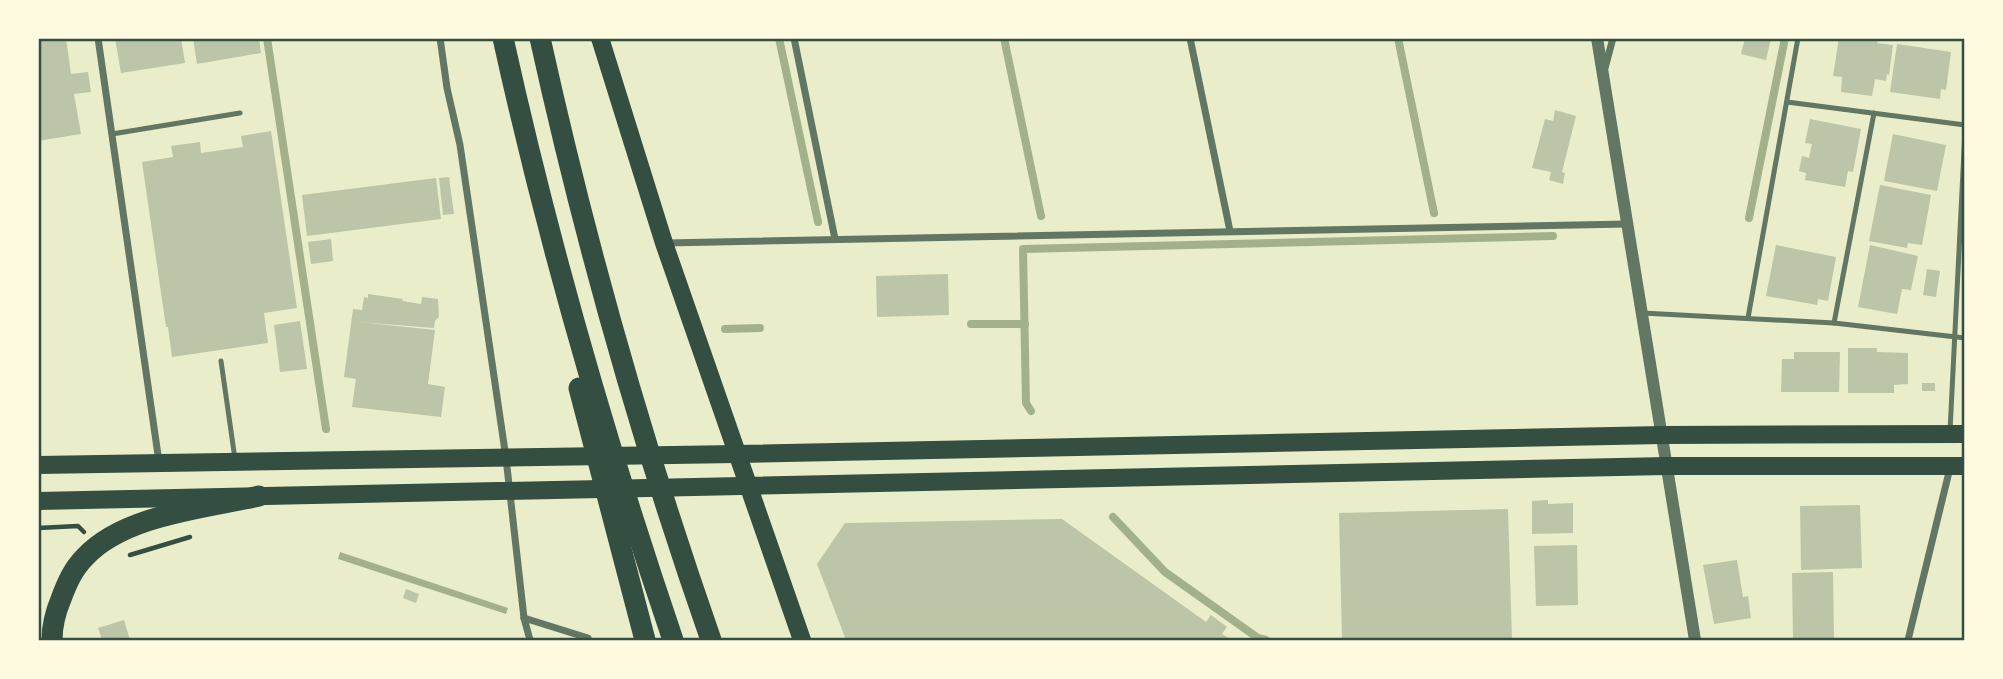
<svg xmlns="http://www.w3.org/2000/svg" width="2003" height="679" font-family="'Roboto Serif',serif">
<rect width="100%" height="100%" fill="#e9edc9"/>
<path fill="#a3b18a" d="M 340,552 L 508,608 L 506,614 L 338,559 Z"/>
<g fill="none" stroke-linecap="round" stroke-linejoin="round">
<g stroke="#a3b18a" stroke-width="8">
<path d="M 267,38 L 326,429"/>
<path d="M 779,38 L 818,222"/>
<path d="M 1004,38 L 1041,216"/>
<path d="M 1398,38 L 1434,213"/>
<path d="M 1749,218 L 1785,38"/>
<path d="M 971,324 L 1025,324"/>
<path d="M 725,329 L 760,328"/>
<path d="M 1031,411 L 1026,403 L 1023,249 L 1553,236"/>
<path d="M 1113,517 L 1165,572 L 1258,638 L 1266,640"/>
</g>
</g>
<g fill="#bcc5a7">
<path d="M 38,38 L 66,38 L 71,74 L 88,72 L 91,92 L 74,94 L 81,134 L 38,141 Z"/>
<path d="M 115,38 L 181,38 L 185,63 L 121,73 Z"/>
<path d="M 193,38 L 259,38 L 261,53 L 197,64 Z"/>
<path d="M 1745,38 L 1771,38 L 1766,60 L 1741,54 Z"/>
<path d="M 1839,38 L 1869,38 L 1878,40 L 1877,43 L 1893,45 L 1889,75 L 1887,74 L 1886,81 L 1875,79 L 1872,96 L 1841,92 L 1842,77 L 1833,76 Z"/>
<path d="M 1897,44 L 1951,52 L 1946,90 L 1941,89 L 1940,99 L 1890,92 Z"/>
<path d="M 1555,110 L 1576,116 L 1562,172 L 1565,173 L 1563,184 L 1549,180 L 1551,172 L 1532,168 L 1545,119 L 1553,121 Z"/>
<path d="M 1810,119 L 1861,129 L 1853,172 L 1848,171 L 1845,187 L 1805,180 L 1806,173 L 1799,171 L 1802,156 L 1809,158 L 1812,144 L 1805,143 Z"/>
<path d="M 271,131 L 297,308 L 264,313 L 268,343 L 172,357 L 168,327 L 166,327 L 142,162 L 173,157 L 171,146 L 200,142 L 201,153 L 243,147 L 241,136 Z"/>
<path d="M 1893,134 L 1946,145 L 1937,191 L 1884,181 Z"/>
<path d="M 449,177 L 454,214 L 443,215 L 439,178 Z"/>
<path d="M 436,178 L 441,219 L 307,236 L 302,195 Z"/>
<path d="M 1880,185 L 1931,195 L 1922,245 L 1908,243 L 1907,248 L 1869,241 Z"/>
<path d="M 331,239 L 333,261 L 311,264 L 308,242 Z"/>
<path d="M 1776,245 L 1836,257 L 1828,301 L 1818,299 L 1817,305 L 1766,296 Z"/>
<path d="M 1870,245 L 1918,256 L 1911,290 L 1902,289 L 1897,314 L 1858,307 Z"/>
<path d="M 1927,269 L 1940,271 L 1936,297 L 1923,295 Z"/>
<path d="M 948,274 L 949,315 L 877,317 L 876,276 Z"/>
<path d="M 368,294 L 403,299 L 402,301 L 421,304 L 422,297 L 438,299 L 439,317 L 435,321 L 434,328 L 359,322 L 435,330 L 428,384 L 445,387 L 441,417 L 352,407 L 356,379 L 344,377 L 353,309 L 362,310 L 364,297 L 368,298 Z"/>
<path d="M 300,321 L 307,369 L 280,372 L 274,325 Z"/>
<path d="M 1848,348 L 1877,348 L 1877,352 L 1908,353 L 1908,384 L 1894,385 L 1894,393 L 1848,393 Z"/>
<path d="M 1794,352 L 1840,352 L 1839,392 L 1781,392 L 1782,359 L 1794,359 Z"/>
<rect x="1922" y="383" width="13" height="8"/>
<path d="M 1548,500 L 1548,504 L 1573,503 L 1573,533 L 1532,534 L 1532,501 Z"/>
<path d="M 1860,505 L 1862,568 L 1801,570 L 1800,506 Z"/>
<path d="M 1508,509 L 1512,640 L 1342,640 L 1339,513 Z"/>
<path d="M 1062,519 L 1206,622 L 1211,615 L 1227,627 L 1222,634 L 1232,640 L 846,640 L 817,564 L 845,523 Z"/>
<path d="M 1577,545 L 1578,605 L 1536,606 L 1534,546 Z"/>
<path d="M 1737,560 L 1743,597 L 1748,596 L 1751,618 L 1714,624 L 1703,565 Z"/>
<path d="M 1833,572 L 1834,640 L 1793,640 L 1792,573 Z"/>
<path d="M 406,589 L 419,594 L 416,603 L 403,598 Z"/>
<path d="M 124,620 L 130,640 L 102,640 L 98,628 Z"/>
</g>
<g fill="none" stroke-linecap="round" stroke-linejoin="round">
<g stroke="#344e41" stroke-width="4.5">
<path d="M 38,528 L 78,526 L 84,532"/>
<path d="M 130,555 L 190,537"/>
</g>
<g stroke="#617663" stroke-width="5">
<path d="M 1787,102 L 1965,125"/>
<path d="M 112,134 L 240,113"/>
<path d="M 1642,313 L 1834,323 L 1965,338"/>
<path d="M 1748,318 L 1798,38"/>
<path d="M 1834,323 L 1874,113"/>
<path d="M 221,361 L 235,459"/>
<path d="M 1950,431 L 1965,131"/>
</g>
<g stroke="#617663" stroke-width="7">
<path d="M 98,38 L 159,462"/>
<path d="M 440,38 L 447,88 L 460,145 L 506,458 L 524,618 L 530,640"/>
<path d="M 794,38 L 835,239"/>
<path d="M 1190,38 L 1230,231"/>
<path d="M 1605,68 L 1613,38"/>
<path d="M 666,243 L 1628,224"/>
<path d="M 524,618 L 588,638"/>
<path d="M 1908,640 L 1950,468"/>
</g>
<path stroke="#617663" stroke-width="12" d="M 1597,38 L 1695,640"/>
<g stroke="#344e41" stroke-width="18">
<path d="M 600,38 L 664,243 L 802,640"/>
<path d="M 38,465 L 737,454 L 1662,435 L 1965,434"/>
<path d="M 38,501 L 1666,466 L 1965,466"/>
</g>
<g stroke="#344e41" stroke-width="21">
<path d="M 503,38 C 548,242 606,443 673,640"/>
<path d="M 540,38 C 585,242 642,443 711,640"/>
<path d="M 579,388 L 645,640"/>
<path d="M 52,640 C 52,627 56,611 61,599 C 67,583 73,569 85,557 C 124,515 205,508 259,496"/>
</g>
</g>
<rect width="2003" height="679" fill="none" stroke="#fefae0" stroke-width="80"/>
<rect x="40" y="40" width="1923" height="599" fill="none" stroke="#344e41" stroke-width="2.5"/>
</svg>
